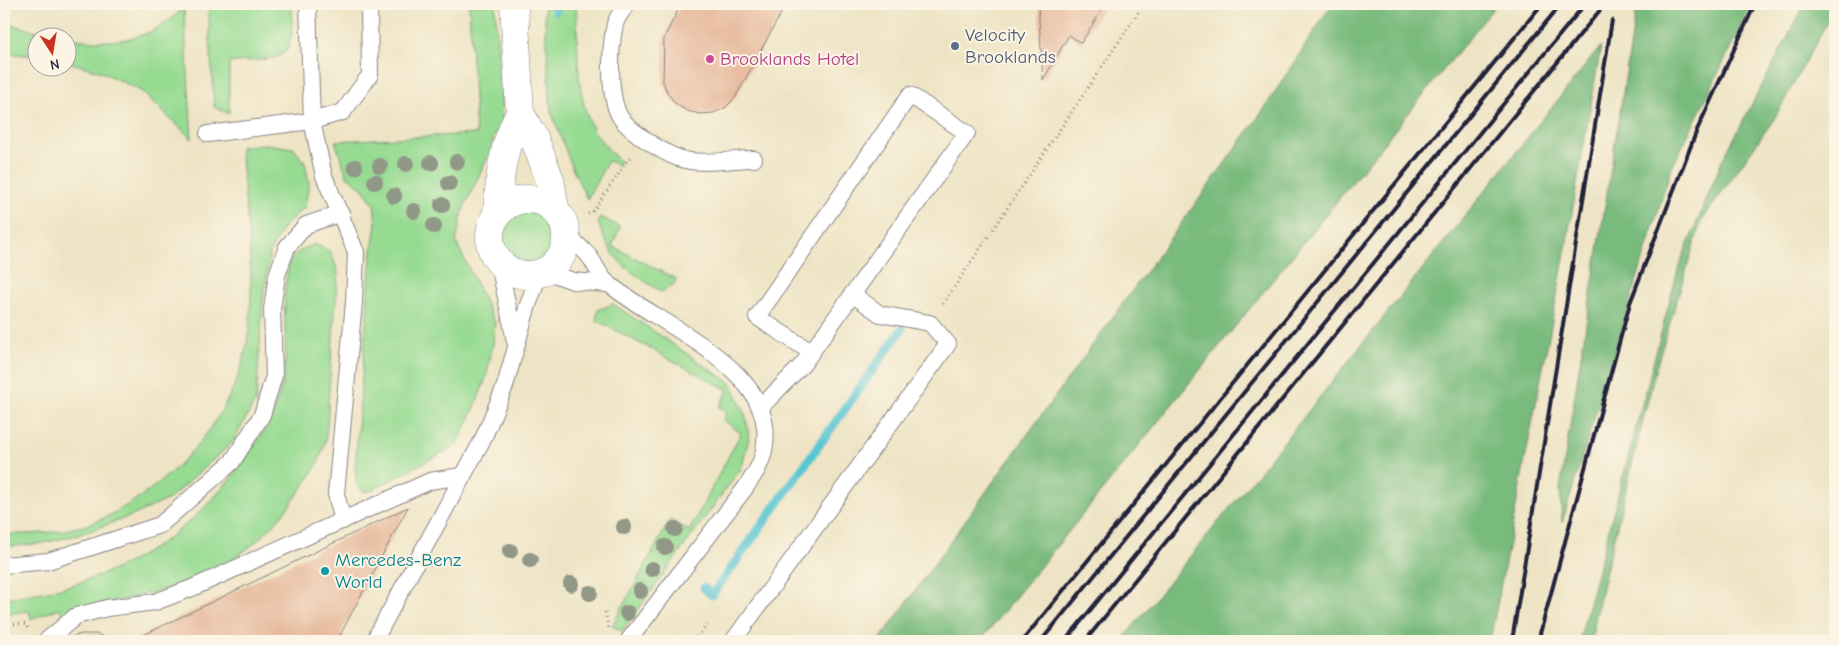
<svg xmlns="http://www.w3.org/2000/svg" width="1839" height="645" font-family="'Comic Neue',sans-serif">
<rect width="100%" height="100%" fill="#fcf5e5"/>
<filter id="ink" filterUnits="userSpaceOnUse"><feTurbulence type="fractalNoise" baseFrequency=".02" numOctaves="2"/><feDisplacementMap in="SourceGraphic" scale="10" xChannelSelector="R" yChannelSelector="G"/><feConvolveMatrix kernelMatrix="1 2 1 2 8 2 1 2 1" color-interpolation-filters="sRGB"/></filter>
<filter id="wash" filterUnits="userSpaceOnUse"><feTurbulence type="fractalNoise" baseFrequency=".0096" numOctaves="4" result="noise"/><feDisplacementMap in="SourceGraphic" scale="20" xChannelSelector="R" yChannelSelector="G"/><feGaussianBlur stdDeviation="1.12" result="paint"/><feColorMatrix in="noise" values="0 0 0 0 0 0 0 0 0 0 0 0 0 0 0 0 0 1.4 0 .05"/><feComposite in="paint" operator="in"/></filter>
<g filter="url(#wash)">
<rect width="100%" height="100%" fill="#eee4c5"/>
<g fill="#97db93" stroke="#5c7e67">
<path d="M 208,4 L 292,4 C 294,68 283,56 229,63 L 229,114 L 214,107 Z"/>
<path d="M 469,4 L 495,4 L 503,132 L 495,133 L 490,152 L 463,210 L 456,242 L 495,323 L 493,345 L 486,378 L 474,409 L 457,445 L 368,492 L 363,491 L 357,485 L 355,468 L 371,257 L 376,224 L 374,204 L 360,186 L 347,176 L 335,141 L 476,134 Z"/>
<path d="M 544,4 L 576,4 C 579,43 574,93 593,129 C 600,141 611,152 620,162 L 618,165 L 608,161 L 587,199 L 573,170 L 551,111 Z"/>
<path d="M 184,9 L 192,139 L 141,91 L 102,72 L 68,62 L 68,38 L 38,38 L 37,56 L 4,53 L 4,23 C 52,34 104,53 152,31 C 163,26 174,16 184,9 Z"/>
<path d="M 266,144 L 293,148 L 305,162 L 309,183 L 305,207 L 284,226 L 270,252 L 263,300 L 256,400 L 233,442 L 169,499 L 134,515 L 78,535 L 39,544 L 4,547 L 4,534 C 36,535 74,532 104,518 C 180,480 244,408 250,320 C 254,263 245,204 240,147 Z"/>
<circle cx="528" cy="237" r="27"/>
<path d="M 601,217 L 620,227 L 612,246 L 676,279 L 674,284 L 661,292 C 628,270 611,262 598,222 Z"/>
<path d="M 315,244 L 331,252 L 338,272 C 335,311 332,350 329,389 C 328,406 328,425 325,442 C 321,463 307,481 295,498 C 233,586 157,590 62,614 L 60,608 L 31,619 L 29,611 L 4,614 L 4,598 C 105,587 183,545 243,462 C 259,441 274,415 281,389 C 291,352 280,312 287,275 C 288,271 288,264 290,261 C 295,252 306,248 315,244 Z"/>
<path d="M 613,304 L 732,384 L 746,417 L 749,438 L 742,467 L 622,631 L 612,626 L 670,520 L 689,531 L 741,433 L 723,420 L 727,413 L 719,407 L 728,390 L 596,320 L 598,310 Z"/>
</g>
<g fill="#79bb7d" stroke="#4e6e5c">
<path d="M 1332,4 L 1497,4 L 980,641 L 879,641 L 993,482 L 1262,112 Z"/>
<path d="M 1637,4 L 1752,4 L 1670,172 L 1562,523 L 1560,489 Z"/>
<path d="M 1805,4 L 1835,4 L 1835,8 L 1774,119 L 1701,222 L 1656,368 L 1602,587 L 1591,641 L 1579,641 L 1679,266 L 1722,161 Z"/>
<path d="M 1601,46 L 1563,264 L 1490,641 L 1121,641 L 1291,433 Z"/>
</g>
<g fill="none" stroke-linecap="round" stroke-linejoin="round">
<g stroke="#5ac6d3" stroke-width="9">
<path d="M 555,4 L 556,11"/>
<path d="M 704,588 L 712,595 L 902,329"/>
</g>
</g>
<g id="blocks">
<g fill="#e5b698">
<path d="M 681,4 L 786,4 L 735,98 L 725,108 L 713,113 L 700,114 L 687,111 L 676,104 L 668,94 L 663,82 L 664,38 Z"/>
<path d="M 1038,4 L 1096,4 L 1103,8 L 1081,43 L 1069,35 L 1043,80 Z"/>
<path d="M 408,507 L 340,635 L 351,641 L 131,641 Z"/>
<path d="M 81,634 L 96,634 L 115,641 L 60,641 Z"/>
</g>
</g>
</g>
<g filter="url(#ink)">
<use href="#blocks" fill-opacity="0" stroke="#888380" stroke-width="1"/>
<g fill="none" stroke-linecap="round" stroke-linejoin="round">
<g stroke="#888380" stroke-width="18">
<g id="service">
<path d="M 308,4 L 312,121 L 324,176 L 356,252 L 354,302 L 336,494 L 343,521"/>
<path d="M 627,4 C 623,10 617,17 615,24 C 610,47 608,93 619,115 C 627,130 662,152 678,158 C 700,166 731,159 754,159"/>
<path d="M 208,134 L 312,121 L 343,112 L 370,75 L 369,4"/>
<path d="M 567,235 C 574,242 583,249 589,256 C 596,265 600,278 609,284 C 660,327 792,373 761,461 C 758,470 751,479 746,487 L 628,641"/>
<path d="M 499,264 L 515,341"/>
<path d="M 546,271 L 573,281 L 607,284"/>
<path d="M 761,407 L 803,364 L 967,133 L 910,95 L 757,317 L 811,352"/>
<path d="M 4,565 L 48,561 L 160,525 L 232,462 L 262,415 L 274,376 L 272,309 L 277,275 L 287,247 L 306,225 L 341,213"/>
<path d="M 46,641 L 76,616 L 107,608 L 155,602 L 192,588 L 430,481 L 462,476"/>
<path d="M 374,641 L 483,439 L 505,386 L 527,308 L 539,274"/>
<path d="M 733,641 L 948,344 L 930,323 L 880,314 L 852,294"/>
</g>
</g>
<g stroke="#888380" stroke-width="29">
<g id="minor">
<path d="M 514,4 L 520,113 L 534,138 L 550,180 L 555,209"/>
<circle cx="528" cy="237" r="38"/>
<path d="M 497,213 C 500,175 502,147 520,113"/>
</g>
</g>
<g stroke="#888380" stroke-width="3" stroke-dasharray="1 4" stroke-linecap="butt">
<path d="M 588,214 L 593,211 L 630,157"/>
<path d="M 943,304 L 1144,4"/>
<path d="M 605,612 L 609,629"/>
<path d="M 4,624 L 26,624 L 28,629"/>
<path d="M 694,641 L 707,625"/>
</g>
<use href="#service" stroke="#fff" stroke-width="16"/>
<use href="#minor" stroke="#fff" stroke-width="28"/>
<g stroke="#22223b" stroke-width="4">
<path d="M 1022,641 L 1542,4"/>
<path d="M 1041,641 L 1561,4"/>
<path d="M 1065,641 L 1585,4"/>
<path d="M 1085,641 L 1605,4"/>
<path d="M 1512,641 L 1612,20"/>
<path d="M 1538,641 L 1630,303 L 1697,130 L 1755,4"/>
</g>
</g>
<g fill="#919887">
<circle cx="457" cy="162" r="8"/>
<circle cx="431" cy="163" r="8"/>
<circle cx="406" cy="164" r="8"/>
<circle cx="380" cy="166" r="8"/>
<circle cx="355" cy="167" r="8"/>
<circle cx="375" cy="182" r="8"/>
<circle cx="449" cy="183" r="8"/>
<circle cx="394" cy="196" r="8"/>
<circle cx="442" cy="205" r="8"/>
<circle cx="414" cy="211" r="8"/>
<circle cx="434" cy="226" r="8"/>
<circle cx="624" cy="527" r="8"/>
<circle cx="675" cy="529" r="8"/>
<circle cx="665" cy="547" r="8"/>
<circle cx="510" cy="551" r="8"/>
<circle cx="530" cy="560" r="8"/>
<circle cx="652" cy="569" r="8"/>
<circle cx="571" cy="584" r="8"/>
<circle cx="640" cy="591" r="8"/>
<circle cx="590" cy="593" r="8"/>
<circle cx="627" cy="613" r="8"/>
</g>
</g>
<circle fill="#5c6f8a" stroke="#fcf5e5" stroke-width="2" cx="955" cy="46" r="5"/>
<circle fill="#d1479c" stroke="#fcf5e5" stroke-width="2" cx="710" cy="59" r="5"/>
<circle fill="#0f9aa8" stroke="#fcf5e5" stroke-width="2" cx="325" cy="571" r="5"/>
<g text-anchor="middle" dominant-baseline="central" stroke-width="4" stroke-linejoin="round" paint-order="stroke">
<g font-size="19" fill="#4e5e75" stroke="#fcf5e5" text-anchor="start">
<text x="965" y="35">Velocity<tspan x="965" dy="22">Brooklands</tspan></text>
</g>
<g font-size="19" fill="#b23c85" stroke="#fcf5e5" text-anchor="start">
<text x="720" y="59">Brooklands Hotel</text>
</g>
<g font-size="19" fill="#0d838f" stroke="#fcf5e5" text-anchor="start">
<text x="335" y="560">Mercedes-Benz<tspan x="335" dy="22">World</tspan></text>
</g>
</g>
<rect width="1839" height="645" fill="none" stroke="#fcf5e5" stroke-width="20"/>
<g transform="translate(52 52) rotate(168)"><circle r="24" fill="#fcf5e5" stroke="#a5a1a1"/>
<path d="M0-4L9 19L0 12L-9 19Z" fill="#c8321e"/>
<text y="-8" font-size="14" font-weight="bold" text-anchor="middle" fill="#22223b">N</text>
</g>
</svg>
